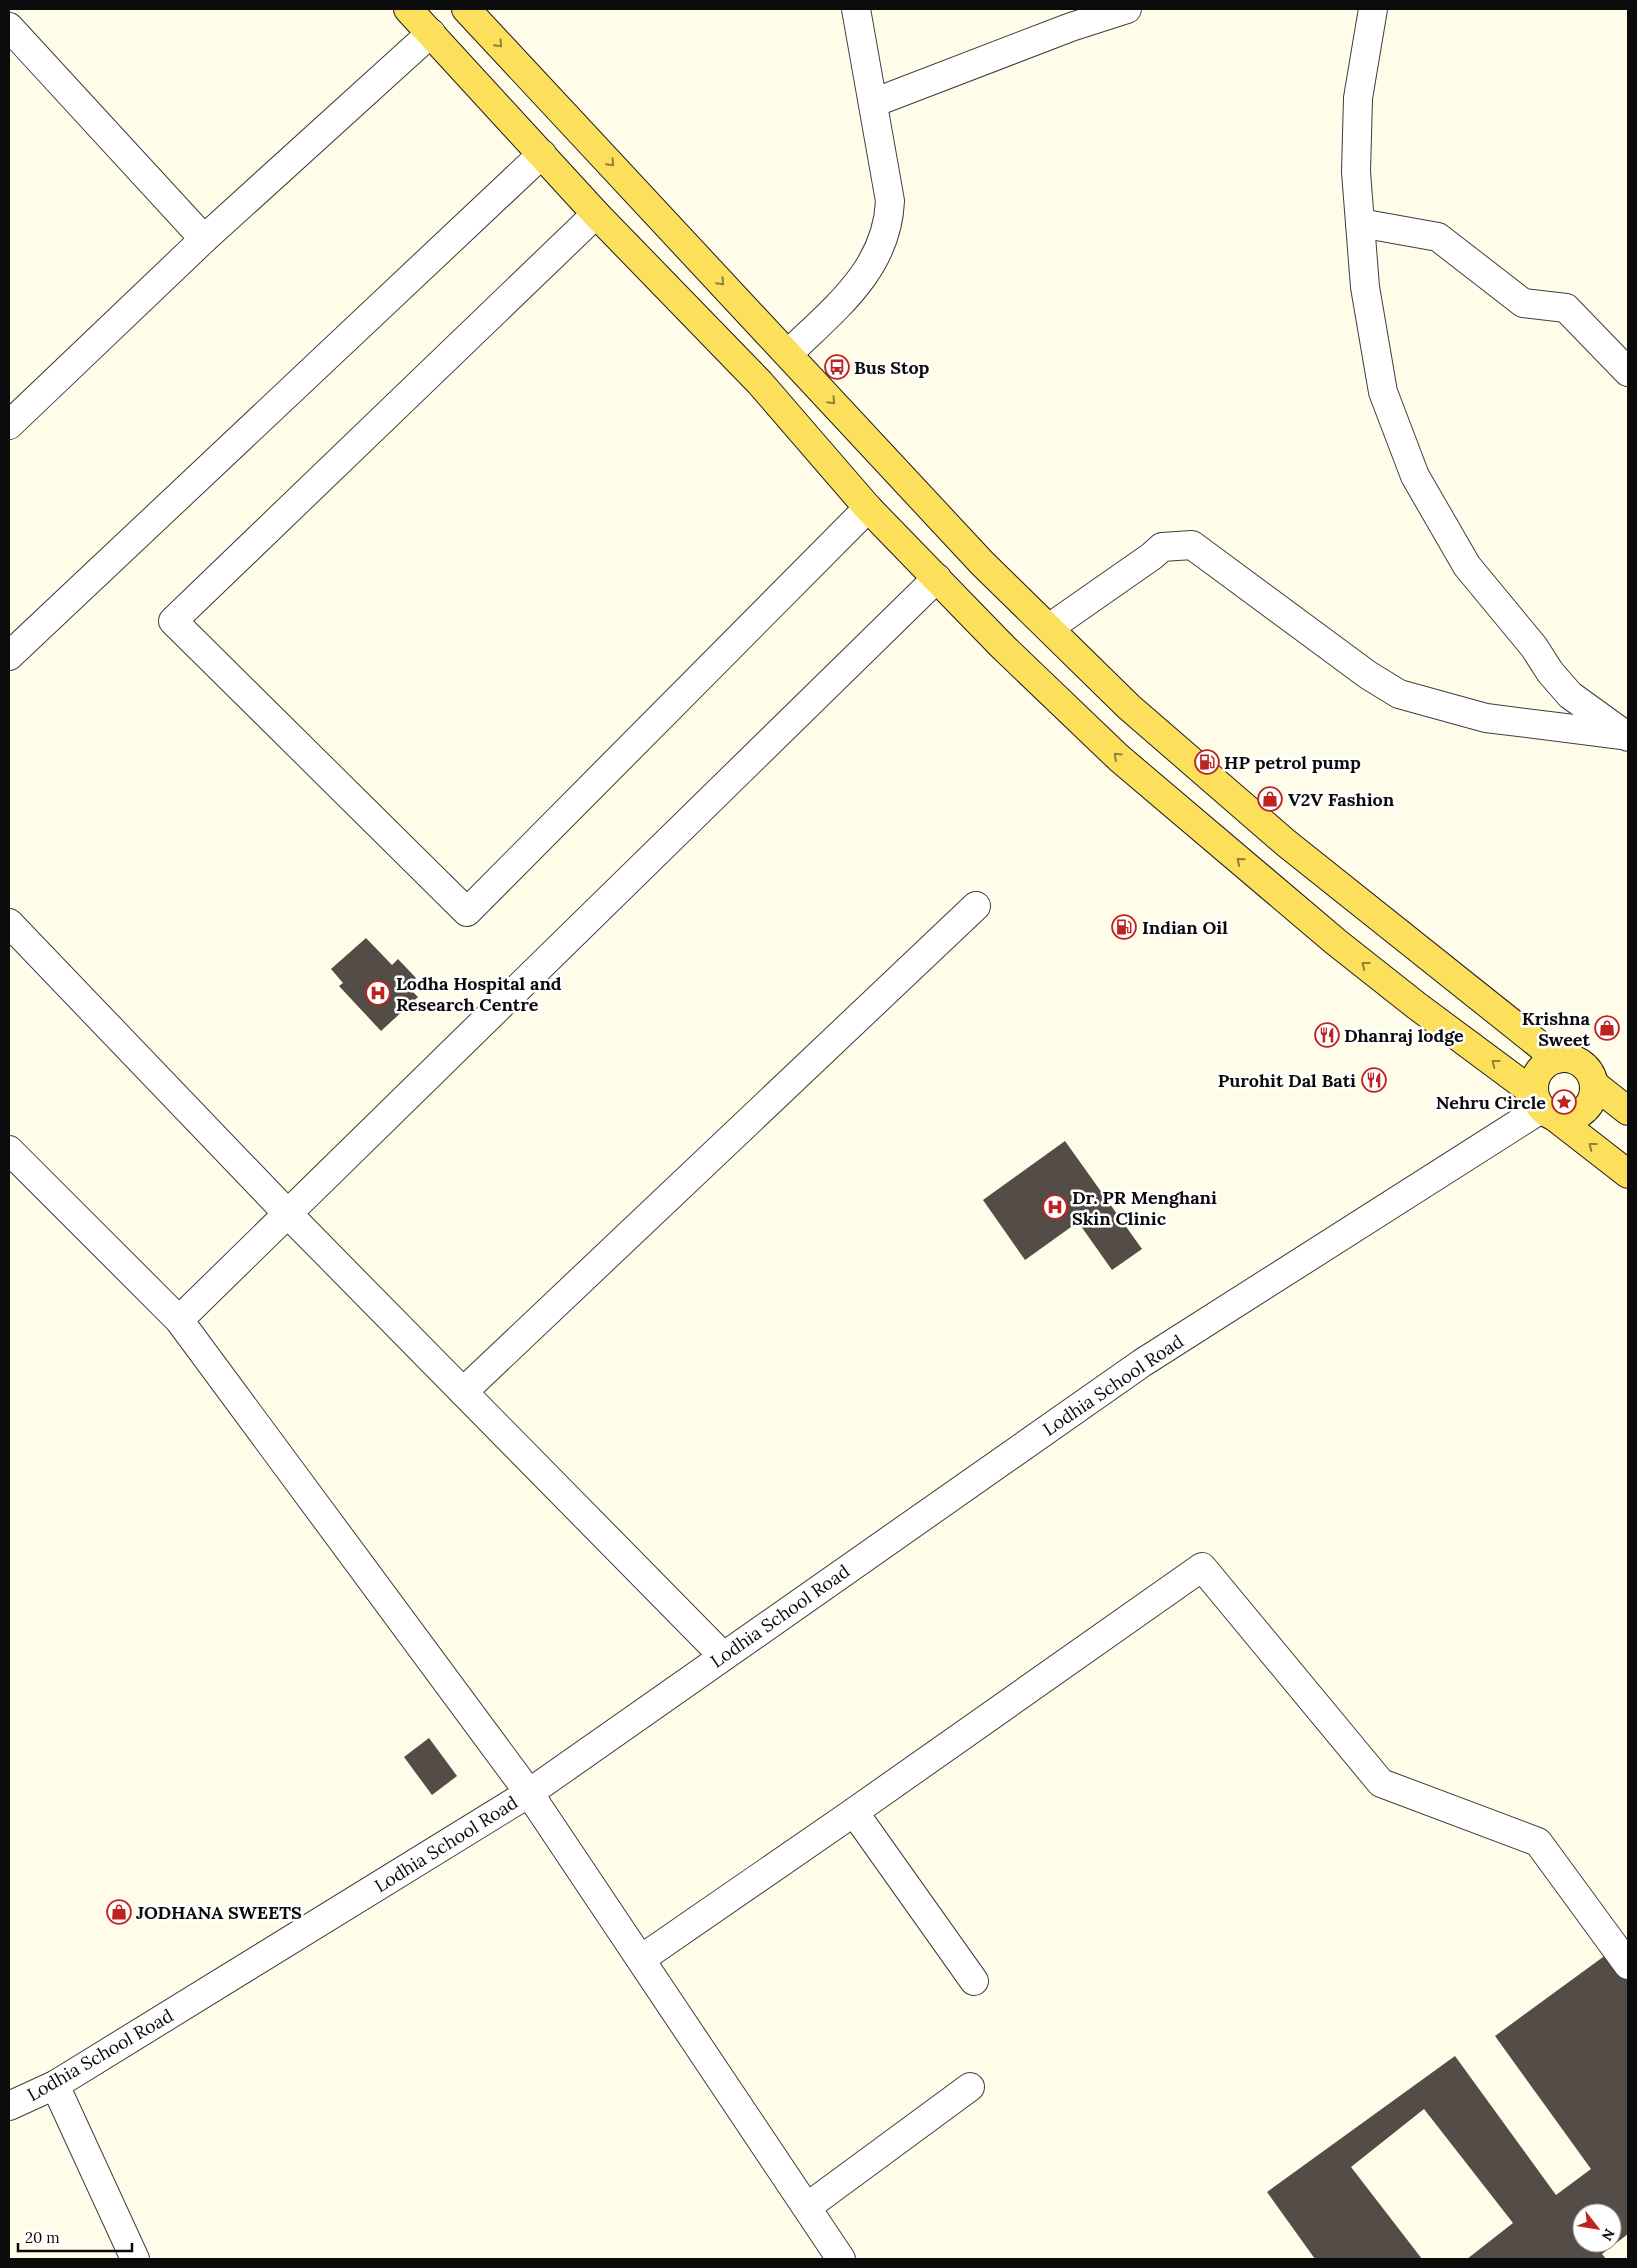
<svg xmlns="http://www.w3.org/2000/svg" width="1637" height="2268" font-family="Lora,serif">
<rect width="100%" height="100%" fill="#fffce9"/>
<g fill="#544d47" fill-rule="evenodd">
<path d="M 366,938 L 392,965 L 398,959 L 416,978 L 407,986 L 418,997 L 381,1031 L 339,986 L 343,983 L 331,969 Z"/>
<path d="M 1065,1141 L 1142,1249 L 1112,1270 L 1078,1222 L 1025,1260 L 983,1200 Z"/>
<path d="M 429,1738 L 457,1776 L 432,1795 L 404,1757 Z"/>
<path d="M 1614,1949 L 1628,1968 L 1628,2234 L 1602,2254 L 1606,2259 L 1467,2259 L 1513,2223 L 1424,2109 L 1351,2167 L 1422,2259 L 1315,2259 L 1267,2192 L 1455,2056 L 1556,2195 L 1591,2169 L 1495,2036 ZM 1582,2213 L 1612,2213 L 1612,2243 L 1582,2243 Z"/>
</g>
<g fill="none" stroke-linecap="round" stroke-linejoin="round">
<g stroke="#3e3e3e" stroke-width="30">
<g id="minor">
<path d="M 1373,9 L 1358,98 L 1356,172 L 1365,287 L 1383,392 L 1415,476 L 1467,566 L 1534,647 L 1550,672 L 1570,695 L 1628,737"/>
<path d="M 9,27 L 204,239"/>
<path d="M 873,103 L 1071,27 L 1127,9"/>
<path d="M 596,214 L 173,621 L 467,912 L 868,508"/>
<path d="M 1360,223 L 1438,237 L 1523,303 L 1566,308 L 1628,372"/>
<path d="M 788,354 C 834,309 887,270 890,201 L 856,9"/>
<path d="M 9,425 L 204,239 L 431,33"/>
<path d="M 1049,628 L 1152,556 L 1162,547 L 1192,545 L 1368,675 L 1399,694 L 1486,718 L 1622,735"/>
<path d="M 9,656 L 542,154"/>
<path d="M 9,923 L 288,1214 L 723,1656"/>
<path d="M 9,1150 L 179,1320 L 529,1793 L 841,2259"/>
<path d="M 179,1320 L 937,578"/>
<path d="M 463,1392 L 976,906"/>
<path d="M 641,1959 L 854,1812"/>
<path d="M 974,1981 L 854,1812 L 1202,1567 L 1381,1783 L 1538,1842 L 1628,1965"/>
<path d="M 55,2085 L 135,2259"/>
<path d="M 9,2106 L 55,2085 L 529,1793 L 1142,1363 L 1541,1109"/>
<path d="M 807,2207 L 970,2087"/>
</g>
</g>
<g stroke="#1c1c1c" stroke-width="30">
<g id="major">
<path d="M 408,9 L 596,214 L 760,383 L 868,508 L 1003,647 L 1119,758 L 1336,942 L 1417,1006 L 1534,1093"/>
<path d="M 466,9 L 982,563 L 1129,707 L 1286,843 L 1557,1059"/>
<circle cx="1564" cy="1088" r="30"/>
<path d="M 1595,1085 L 1628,1111"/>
<path d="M 1556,1118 L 1628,1174"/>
</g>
</g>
<use href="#minor" stroke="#fff" stroke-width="28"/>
<use href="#major" stroke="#fce05c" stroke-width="28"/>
</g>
<defs><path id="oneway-chevron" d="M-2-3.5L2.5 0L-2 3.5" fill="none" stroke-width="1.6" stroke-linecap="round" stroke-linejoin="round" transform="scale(1.25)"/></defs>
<g stroke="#908038">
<use href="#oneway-chevron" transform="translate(499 44) rotate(47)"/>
<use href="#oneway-chevron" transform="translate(611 163) rotate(47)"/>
<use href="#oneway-chevron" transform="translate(721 282) rotate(47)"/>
<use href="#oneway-chevron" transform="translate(832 401) rotate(47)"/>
<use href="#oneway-chevron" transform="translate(1117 756) rotate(-137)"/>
<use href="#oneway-chevron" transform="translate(1240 861) rotate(-140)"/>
<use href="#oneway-chevron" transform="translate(1365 965) rotate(-142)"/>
<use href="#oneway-chevron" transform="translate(1495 1063) rotate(-143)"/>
<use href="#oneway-chevron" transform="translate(1592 1146) rotate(-142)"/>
</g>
<defs>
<g id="bus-ring" transform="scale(1.25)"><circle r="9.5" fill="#fff" stroke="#bd2421" stroke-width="1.5"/><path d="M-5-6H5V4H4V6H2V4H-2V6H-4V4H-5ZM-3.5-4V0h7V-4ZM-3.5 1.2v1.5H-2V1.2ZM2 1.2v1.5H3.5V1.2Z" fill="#bd2421"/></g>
<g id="fuel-ring" transform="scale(1.25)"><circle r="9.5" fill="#fff" stroke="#bd2421" stroke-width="1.5"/><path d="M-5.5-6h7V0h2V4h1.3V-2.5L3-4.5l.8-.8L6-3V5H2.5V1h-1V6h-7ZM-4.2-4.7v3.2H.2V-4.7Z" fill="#bd2421"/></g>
<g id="shop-ring" transform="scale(1.25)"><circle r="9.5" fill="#fff" stroke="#bd2421" stroke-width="1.5"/><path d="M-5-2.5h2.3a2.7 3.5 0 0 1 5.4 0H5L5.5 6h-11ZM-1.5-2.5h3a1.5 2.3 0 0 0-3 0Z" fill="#bd2421"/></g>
<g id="hospital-ring" transform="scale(1.25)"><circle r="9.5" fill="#fff" stroke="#bd2421" stroke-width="1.5"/><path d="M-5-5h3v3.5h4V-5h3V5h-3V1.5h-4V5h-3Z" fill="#bd2421"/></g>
<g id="restaurant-ring" transform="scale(1.25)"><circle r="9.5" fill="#fff" stroke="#bd2421" stroke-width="1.5"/><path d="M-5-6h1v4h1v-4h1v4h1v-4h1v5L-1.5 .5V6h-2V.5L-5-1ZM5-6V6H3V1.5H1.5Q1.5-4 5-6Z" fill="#bd2421"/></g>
<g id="sight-ring" transform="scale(1.25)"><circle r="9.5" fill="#fff" stroke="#bd2421" stroke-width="1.5"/><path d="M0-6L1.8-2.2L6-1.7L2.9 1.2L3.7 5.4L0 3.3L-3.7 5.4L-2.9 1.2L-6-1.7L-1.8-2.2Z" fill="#bd2421"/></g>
</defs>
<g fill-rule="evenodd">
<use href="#bus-ring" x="837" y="367"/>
<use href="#fuel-ring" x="1207" y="762"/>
<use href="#shop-ring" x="1270" y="799"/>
<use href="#fuel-ring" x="1124" y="927"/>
<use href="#hospital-ring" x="378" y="993"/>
<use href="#shop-ring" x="1607" y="1028"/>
<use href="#restaurant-ring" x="1327" y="1035"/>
<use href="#restaurant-ring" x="1374" y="1080"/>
<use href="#sight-ring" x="1564" y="1102"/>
<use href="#hospital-ring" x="1055" y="1207"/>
<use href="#shop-ring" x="119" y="1912"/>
</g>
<g text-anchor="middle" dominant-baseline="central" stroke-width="5" stroke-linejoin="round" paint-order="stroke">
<g font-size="18" font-weight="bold" fill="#0b0b0b" stroke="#fff" text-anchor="start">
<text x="854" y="367">Bus Stop</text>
<text x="1224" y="762">HP petrol pump</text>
<text x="1288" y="799">V2V Fashion</text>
<text x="1142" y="927">Indian Oil</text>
<text x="396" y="983">Lodha Hospital and<tspan x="396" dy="21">Research Centre</tspan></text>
<text x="1590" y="1018" text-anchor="end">Krishna<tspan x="1590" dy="21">Sweet</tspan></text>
<text x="1344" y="1035">Dhanraj lodge</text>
<text x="1356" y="1080" text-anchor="end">Purohit Dal Bati</text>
<text x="1546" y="1102" text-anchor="end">Nehru Circle</text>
<text x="1072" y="1197">Dr. PR Menghani<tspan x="1072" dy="21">Skin Clinic</tspan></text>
<text x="136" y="1912">JODHANA SWEETS</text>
</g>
<g font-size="18" fill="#0b0b0b" stroke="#fff">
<text transform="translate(1113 1385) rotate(-34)">Lodhia School Road</text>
<text transform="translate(780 1616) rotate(-35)">Lodhia School Road</text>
<text transform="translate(446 1844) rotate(-32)">Lodhia School Road</text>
<text transform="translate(100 2055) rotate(-30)">Lodhia School Road</text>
</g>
</g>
<rect width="1637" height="2268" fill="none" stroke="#0b0b0b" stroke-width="20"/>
<g transform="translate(1597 2228) rotate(121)"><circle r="24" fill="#ffffff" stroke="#9d9d9d"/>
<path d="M0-4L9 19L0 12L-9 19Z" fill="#bd2421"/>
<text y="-8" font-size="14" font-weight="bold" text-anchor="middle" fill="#0b0b0b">N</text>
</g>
<path d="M18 2243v8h114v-8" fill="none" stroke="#0b0b0b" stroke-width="2.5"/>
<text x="25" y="2243" font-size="15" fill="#0b0b0b" stroke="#ffffff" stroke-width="4" paint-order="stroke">20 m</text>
</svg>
